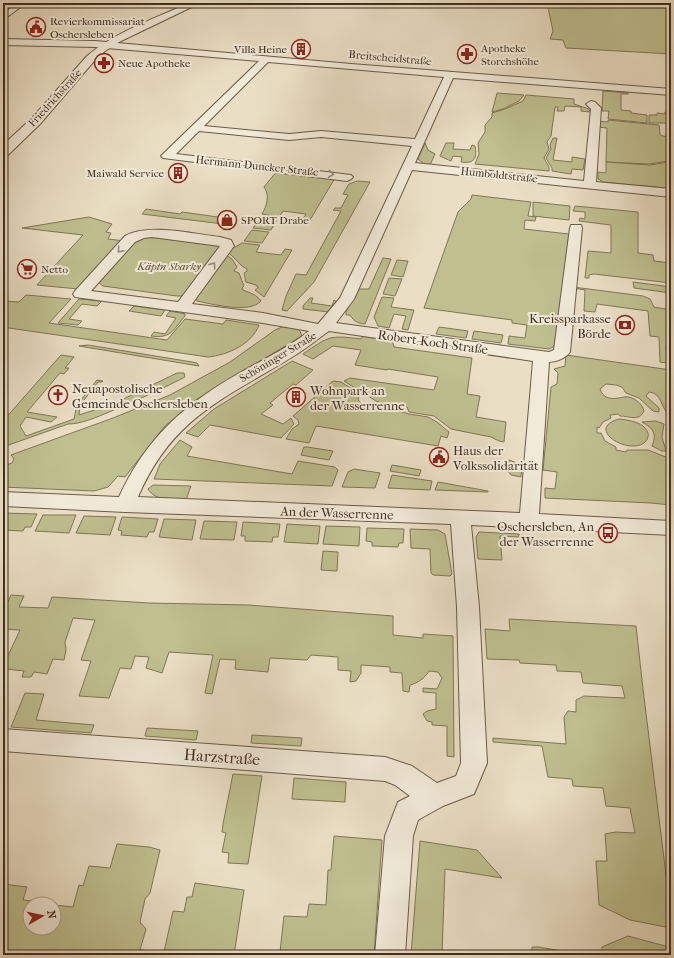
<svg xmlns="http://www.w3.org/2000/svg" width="674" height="958" font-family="'IM FELL French Canon',serif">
<rect width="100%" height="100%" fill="#eadfc5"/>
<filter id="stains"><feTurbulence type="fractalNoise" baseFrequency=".005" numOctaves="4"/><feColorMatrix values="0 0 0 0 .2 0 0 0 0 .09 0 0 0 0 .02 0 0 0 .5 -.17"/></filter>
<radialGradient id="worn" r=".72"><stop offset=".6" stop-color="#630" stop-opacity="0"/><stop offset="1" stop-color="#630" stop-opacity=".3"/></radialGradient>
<g fill="#bfbf8f" stroke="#807657">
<path d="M 547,3 L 671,4 L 671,54 L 566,48 L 563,40 L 550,39 L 553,31 Z"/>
<path d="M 603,91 L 628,93 L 628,94 L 621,94 L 621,110 L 631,111 L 631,113 L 647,115 L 647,123 L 608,119 L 609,111 L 602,111 Z"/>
<path d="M 497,93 L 524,95 L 519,101 L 503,109 L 492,112 Z"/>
<path d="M 526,95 L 574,99 L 574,104 L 589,109 L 590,112 L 581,111 L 581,107 L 565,106 L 564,111 L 557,111 L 558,107 L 555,107 L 551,136 L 547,142 L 549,149 L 544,158 L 549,167 L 549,171 L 475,164 L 479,154 L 478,143 L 485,132 L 485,125 L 492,117 L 492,113 L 505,109 L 523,101 Z"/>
<path d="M 665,112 L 671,112 L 671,123 L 649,123 L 649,115 L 657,115 L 657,113 L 665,114 Z"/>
<path d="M 608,120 L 659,125 L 660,135 L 667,137 L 669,161 L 649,164 L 606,162 L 607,128 L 597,127 L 597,121 L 608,122 Z"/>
<path d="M 553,138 L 557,138 L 553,160 L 572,162 L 572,157 L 585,159 L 583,170 L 572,169 L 571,174 L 552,171 L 552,168 L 546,158 L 551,149 L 550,145 Z"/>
<path d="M 425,143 L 428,150 L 435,154 L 430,165 L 424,164 L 418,159 Z"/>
<path d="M 446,143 L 454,143 L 453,149 L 470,150 L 472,145 L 475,146 C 478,159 473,164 461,162 L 462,157 L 453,156 L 451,161 L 440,156 Z"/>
<path d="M 606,162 L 650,165 L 669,162 L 670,185 L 666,188 L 603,182 L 598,179 L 598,172 L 606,173 Z"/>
<path d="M 277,171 L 335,178 L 310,220 L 303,219 L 306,214 L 283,211 L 279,217 L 262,214 C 267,206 270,195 264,187 Z"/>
<path d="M 357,181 L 370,182 L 314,282 L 287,311 L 282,310 L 286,296 L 296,274 L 306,275 L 341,211 L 333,210 L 335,208 L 341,208 L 348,195 L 343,194 L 349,184 Z"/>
<path d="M 472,195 L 531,202 L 528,216 L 536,217 L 535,221 L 525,220 L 524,229 L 569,234 L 556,342 L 553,347 L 549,349 L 508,344 L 509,336 L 525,338 L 527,325 L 512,323 L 512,320 L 424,308 L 458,212 L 471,199 Z"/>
<path d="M 533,202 L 570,206 L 569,220 L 533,216 Z"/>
<path d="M 575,206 L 638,212 L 638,253 L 653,255 L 654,261 L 671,263 L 671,283 L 594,274 L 589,275 L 589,278 L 585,278 L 588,251 L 611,253 L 611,225 L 579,221 L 580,218 L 585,219 L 585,212 L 573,211 Z"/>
<path d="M 146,209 L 180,214 L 182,212 L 225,218 L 222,222 L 224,223 L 223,224 L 142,214 Z"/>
<path d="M 89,217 L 112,224 L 106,232 L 111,233 L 108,239 L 125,241 L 78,289 L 37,285 L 83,235 L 22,228 Z"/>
<path d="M 261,217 L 278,218 L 271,230 L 253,228 Z"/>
<path d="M 252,230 L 269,232 L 262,243 L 244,241 Z"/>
<path d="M 143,236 L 219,245 L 220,247 L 185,296 L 177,296 L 103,286 L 97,281 L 129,245 Z"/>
<path d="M 242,243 L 260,245 L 256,252 L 281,255 L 285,249 L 292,250 L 264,297 L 255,290 L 258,288 L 256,285 L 246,282 L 244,273 L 247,271 L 247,269 L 242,266 L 229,253 L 230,250 Z"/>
<path d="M 226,255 L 232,259 L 237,267 L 234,271 L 239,273 L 244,286 L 242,288 L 243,290 C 250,293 256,294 261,301 C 250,314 212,304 197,301 L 196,297 Z"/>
<path d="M 383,258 L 391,259 L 365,324 C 358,323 354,322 350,315 L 346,315 L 346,312 L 358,289 L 369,289 Z"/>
<path d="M 397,260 L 408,261 L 403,277 L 391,275 Z"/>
<path d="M 389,278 L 402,279 L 395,296 L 383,294 Z"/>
<path d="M 633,282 L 671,287 L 671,293 L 634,288 Z"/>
<path d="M 573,287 L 643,296 L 650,299 L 654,307 L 671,310 L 671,345 L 666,346 L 667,363 L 660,362 L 659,337 L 650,336 L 648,311 L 597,304 L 595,312 L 584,311 L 585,290 L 573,288 Z"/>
<path d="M 26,295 L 71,299 L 49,323 L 167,340 L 185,319 L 223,324 L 226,320 L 259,325 C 252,344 228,355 208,357 L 9,328 L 3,329 L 3,301 L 19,302 Z"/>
<path d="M 382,297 L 394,298 L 391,307 L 414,310 L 408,330 L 402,329 L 406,316 L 394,314 L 389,328 L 378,326 L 374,317 Z"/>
<path d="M 310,298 L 313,298 L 311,303 L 332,306 L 334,300 L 337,302 L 329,312 L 303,309 L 303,306 Z"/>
<path d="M 79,299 L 102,301 L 97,306 L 82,304 L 69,319 L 82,321 L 78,325 L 58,323 Z"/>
<path d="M 134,306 L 165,310 L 161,316 L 129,311 Z"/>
<path d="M 170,311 L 185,314 L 185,316 C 173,330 171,339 151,336 L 154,332 L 165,334 L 176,318 L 166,316 Z"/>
<path d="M 285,326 L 299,329 L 302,336 L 194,401 L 164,427 L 125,477 L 118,476 L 108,487 L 94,491 L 3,487 L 3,466 L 12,463 L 14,459 L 11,455 L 113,418 L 170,395 L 230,362 L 275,330 Z"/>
<path d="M 439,327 L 468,331 L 466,338 L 436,334 Z"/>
<path d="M 474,331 L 503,335 L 501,343 L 472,339 Z"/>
<path d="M 363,336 L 392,340 L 394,347 L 472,358 L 467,394 L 480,396 L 476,417 L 506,422 L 504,442 L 499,441 L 491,437 L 451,429 L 434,416 L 409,412 L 407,407 L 403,404 L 390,406 L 376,401 L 344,381 L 350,378 L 434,390 L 438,377 L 388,369 L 387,370 L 355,365 L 361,350 L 333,346 L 313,359 L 303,354 C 329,336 329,335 361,339 Z"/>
<path d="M 88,345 L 192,362 L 197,363 L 199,366 L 79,346 Z"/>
<path d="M 61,355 L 74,357 L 65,368 L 69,368 L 64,374 L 60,373 L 27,412 L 57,417 L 51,422 L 26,417 L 20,426 L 26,436 L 74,419 L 77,405 L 97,380 L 103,381 L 102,382 L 98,382 L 80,405 L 79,415 L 113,404 L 177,373 L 184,373 L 185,377 C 160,390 135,401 109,412 C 97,417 82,424 68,424 L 3,447 L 3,421 Z"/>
<path d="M 566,355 L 671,370 L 671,391 L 670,391 L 671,417 C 660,409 663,393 649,392 L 646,396 L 659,408 L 659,412 L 653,411 L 639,398 L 626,393 L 622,387 L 616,385 L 606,384 L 600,389 C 604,401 615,399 624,397 C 632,395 643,404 644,411 C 639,422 629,416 620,416 L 618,414 L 610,415 L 611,418 L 603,422 L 599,428 L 597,427 L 597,433 L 601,433 L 605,441 L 616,447 L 616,450 L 626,452 L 627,450 L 648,450 L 671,459 L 671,505 L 651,503 L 545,498 L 545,488 L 555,489 L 557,472 L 543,470 L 551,387 L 557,384 L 558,373 L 554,369 L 565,366 Z"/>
<path d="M 292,361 L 313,370 L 296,385 L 293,384 L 270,403 L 273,405 L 261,414 L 283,424 L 291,418 L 294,424 L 281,438 L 210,425 L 198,437 L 186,433 L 214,409 Z"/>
<path d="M 333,381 L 341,382 L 360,394 L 358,400 L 362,404 L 374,403 L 409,414 L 428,417 L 437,422 L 449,432 L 447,438 L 441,436 L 438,446 L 316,426 L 309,443 L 286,439 L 292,429 L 299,424 L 298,420 L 293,416 Z"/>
<path d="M 619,419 C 627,420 636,421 643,426 C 654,435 646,446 634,446 C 616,447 590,427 619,419 Z"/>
<path d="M 656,421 L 664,424 L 662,437 L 666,451 L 662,451 L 652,446 C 657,434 654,429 642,422 Z"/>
<path d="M 180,440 L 192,447 L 187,456 L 292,474 L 298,461 L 335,467 L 338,470 L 332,486 L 154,479 L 160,464 Z"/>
<path d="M 304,447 L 307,447 L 333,451 L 329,460 L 301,455 Z"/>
<path d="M 509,460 L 522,465 L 521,477 L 511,475 L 508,471 Z"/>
<path d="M 392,465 L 421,470 L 419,476 L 390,471 Z"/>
<path d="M 354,469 L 380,473 L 375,488 L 342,487 L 348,472 Z"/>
<path d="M 392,475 L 432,481 L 430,490 L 388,488 Z"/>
<path d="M 438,482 L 488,491 L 488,492 L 435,490 Z"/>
<path d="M 153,485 L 191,486 L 186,500 C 173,499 156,502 148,489 Z"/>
<path d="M 3,513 L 37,514 L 31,527 L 25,527 L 23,531 L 3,530 Z"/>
<path d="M 43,515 L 76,515 L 69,533 L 35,531 Z"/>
<path d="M 84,516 L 116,517 L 110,535 L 76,533 Z"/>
<path d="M 122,517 L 158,519 L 154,532 L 149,532 L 147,537 L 121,535 L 122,531 L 118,530 Z"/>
<path d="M 164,519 L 196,520 L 192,540 L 159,537 Z"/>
<path d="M 204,521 L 237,522 L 234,540 L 200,539 Z"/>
<path d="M 243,522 L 280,524 L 278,537 L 273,537 L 272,542 L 245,541 L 245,536 L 241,536 Z"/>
<path d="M 287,524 L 320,526 L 318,544 L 284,542 Z"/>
<path d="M 326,526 L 360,527 L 359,546 L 323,544 Z"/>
<path d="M 367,528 L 404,529 L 403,543 L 399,543 L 398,547 L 372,546 L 372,542 L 366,541 Z"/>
<path d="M 410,529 L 438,530 L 445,534 L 452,574 L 450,576 L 433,575 L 431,573 L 430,549 L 411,548 Z"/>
<path d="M 479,532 L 519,534 L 519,537 L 500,536 L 502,560 L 478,559 L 476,537 Z"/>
<path d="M 323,551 L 338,552 L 337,571 L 321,570 Z"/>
<path d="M 11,595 L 24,596 L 19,607 L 48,608 L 52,597 L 149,603 L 248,605 L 393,616 L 393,635 L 423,638 L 423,634 L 453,636 L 454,757 L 447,756 L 447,726 L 432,725 L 432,722 L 427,721 L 423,714 L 427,711 L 436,709 L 436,693 L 423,692 L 423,688 L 437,689 L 442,678 L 438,672 L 429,671 C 425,678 418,683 410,685 L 409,692 L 403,691 L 402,673 L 390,672 L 390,667 L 361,665 L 361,673 L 356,681 L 350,682 L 351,671 L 338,670 L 338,657 L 311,655 L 307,660 L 270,658 L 268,672 L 235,669 L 236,660 L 220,659 L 212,694 L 205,693 L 213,655 L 169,652 L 162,673 L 146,668 L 149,657 L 135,656 L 131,669 L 120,668 L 109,698 L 79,696 L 91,661 L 81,660 L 95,620 L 73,618 L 65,642 L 66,650 L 64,660 L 53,659 L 47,674 L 34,672 L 31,677 L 22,677 L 24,671 L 6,669 L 6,660 L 20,630 L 3,629 L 3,606 L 6,606 Z"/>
<path d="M 509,619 L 636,626 L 643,689 L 669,899 L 671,928 L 630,920 L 599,905 L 596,861 L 607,861 L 605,834 L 616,832 L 635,833 L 630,808 L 606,806 L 603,788 L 573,786 L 572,779 L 548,777 L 542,746 L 493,742 L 493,738 L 566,744 L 564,717 L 568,711 L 576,712 L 576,700 L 584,696 L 625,698 L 622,686 L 583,683 L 581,672 L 557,671 L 556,665 L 520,663 L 519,660 L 487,659 L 485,629 L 510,631 Z"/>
<path d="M 25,693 L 44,694 L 36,720 L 94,725 L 91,733 L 11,727 Z"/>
<path d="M 147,728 L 198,731 L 196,740 L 145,736 Z"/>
<path d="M 252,735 L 302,738 L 301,746 L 251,743 Z"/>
<path d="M 233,774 L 262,776 L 248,864 L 228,863 L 229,853 L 222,852 L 226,833 L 222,832 L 223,824 Z"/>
<path d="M 294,778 L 346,782 L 345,802 L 292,799 Z"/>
<path d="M 334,836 L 382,840 L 374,955 L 281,955 L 280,952 L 284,916 L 307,917 L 309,904 L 326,905 L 328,870 L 331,870 Z"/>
<path d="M 420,841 L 477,850 L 502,878 L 445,869 L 442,955 L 411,955 Z"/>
<path d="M 117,844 L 149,847 L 160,850 L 150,893 L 145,899 L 140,922 L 146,929 L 140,950 L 164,952 L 173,911 L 184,912 L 187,897 L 192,897 L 195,883 L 244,890 L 234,955 L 3,955 L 3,884 L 27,887 L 23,900 L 41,902 L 41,904 L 30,904 L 30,928 L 54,928 L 54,905 L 73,907 L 79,885 L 83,886 L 89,866 L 110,868 Z"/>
<path d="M 628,936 L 669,947 L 668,955 L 602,955 L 602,947 Z"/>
<path d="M 532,947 L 538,947 L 587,955 L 532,955 Z"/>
</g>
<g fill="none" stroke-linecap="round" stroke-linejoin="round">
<g stroke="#6b5a48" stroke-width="2">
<g id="minor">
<path d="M 17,3 L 26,3 L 3,20 L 3,14 Z"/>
<path d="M 3,39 L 95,41 L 351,64 L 671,89 L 671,95 L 453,78 L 415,163 L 584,181 L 591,109 L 586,104 L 591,101 L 595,102 L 601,108 L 596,182 L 671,189 L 671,197 L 412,170 L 354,299 L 336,323 L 549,352 L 554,350 L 570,228 L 571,225 L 581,225 L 582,228 L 570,352 C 566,358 556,362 549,362 L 539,514 L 671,521 L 671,535 L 471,525 L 479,607 L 487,763 L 474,794 L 443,806 L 418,820 L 413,836 L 405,955 L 375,955 L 385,836 L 398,802 L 410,796 L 395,785 L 385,781 L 3,751 L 3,729 L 385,757 L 412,766 L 437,783 L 456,776 L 461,763 L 457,607 L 451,524 L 125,512 L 3,506 L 3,492 L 119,497 C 145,440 182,406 236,375 C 260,361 287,349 309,331 L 263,323 L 75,297 L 73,294 L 75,291 L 125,236 C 149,223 193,234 220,237 L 231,240 L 234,246 L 192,304 L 263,313 L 318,324 L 340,298 L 412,146 L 321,137 L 289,140 L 199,131 L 176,154 L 351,175 L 353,177 L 351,179 L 347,181 L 163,158 L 161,156 L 163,154 L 259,61 L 95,47 L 3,45 ZM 268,62 L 444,77 L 415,139 L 321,131 L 289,134 L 204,126 ZM 152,237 L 220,246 L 178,302 L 91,291 L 135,242 L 144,238 ZM 329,331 L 533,361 L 520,513 L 138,497 C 173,415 227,398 297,354 C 308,347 319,338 329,331 Z"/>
</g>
</g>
<g stroke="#6b5a48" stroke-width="2">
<path id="tertiary" d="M 189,3 L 200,3 L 119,42 L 105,51 L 95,60 L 40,124 L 8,155 L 3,156 L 3,145 L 32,118 L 87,56 C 115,32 156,18 189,3 Z"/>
</g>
<use href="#minor" fill="#f1ead9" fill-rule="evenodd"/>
<use href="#tertiary" fill="#f1ead9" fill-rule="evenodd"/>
</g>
<defs><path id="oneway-chevron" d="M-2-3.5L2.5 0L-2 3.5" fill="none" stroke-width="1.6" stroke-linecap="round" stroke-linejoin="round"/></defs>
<g stroke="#998c7c">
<use href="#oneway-chevron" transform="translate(331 174) rotate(6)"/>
<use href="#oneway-chevron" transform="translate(120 250) rotate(132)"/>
<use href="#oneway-chevron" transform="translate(213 265) rotate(-54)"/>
</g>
<defs>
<g id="civic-ring" transform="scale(1)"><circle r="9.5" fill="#f1ead9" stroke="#8f2418" stroke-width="1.5"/><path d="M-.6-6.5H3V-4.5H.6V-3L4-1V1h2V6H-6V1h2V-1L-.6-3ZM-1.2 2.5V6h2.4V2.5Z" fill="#8f2418"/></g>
<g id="building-ring" transform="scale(1)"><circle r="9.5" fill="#f1ead9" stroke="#8f2418" stroke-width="1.5"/><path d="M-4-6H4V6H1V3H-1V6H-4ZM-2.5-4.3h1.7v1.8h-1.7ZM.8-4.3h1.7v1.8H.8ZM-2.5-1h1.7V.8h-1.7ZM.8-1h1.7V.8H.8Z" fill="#8f2418"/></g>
<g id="pharmacy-ring" transform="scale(1)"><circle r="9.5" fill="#f1ead9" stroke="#8f2418" stroke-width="1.5"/><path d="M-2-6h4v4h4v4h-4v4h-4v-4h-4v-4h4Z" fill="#8f2418"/></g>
<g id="shop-ring" transform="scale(1)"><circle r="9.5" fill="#f1ead9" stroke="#8f2418" stroke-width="1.5"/><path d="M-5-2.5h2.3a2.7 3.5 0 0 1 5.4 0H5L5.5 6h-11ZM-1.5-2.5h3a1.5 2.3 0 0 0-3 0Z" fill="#8f2418"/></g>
<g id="supermarket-ring" transform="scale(1)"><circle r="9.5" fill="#f1ead9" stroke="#8f2418" stroke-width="1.5"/><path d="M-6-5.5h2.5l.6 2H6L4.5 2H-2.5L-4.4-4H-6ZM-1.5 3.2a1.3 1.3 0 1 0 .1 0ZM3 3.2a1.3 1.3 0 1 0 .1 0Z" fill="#8f2418"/></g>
<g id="bank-ring" transform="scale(1)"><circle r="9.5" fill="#f1ead9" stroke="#8f2418" stroke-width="1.5"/><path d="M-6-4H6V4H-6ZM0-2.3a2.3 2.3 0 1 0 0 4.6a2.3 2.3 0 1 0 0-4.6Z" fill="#8f2418"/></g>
<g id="church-ring" transform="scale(1)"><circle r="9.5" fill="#f1ead9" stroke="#8f2418" stroke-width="1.5"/><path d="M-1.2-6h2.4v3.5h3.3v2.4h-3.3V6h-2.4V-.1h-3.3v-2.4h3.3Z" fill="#8f2418"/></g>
<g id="bus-ring" transform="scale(1)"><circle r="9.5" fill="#f1ead9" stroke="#8f2418" stroke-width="1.5"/><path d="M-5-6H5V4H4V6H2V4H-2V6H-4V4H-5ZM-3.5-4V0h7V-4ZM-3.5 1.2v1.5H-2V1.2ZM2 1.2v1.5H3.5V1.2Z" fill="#8f2418"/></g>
</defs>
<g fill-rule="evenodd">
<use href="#civic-ring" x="36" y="27"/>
<use href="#building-ring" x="301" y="49"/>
<use href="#pharmacy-ring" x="467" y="54"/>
<use href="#pharmacy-ring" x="104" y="63"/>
<use href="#building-ring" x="178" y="173"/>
<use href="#shop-ring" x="227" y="220"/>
<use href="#supermarket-ring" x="27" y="269"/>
<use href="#bank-ring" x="625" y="325"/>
<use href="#church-ring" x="58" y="395"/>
<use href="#building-ring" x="296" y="397"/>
<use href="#civic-ring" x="439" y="457"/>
<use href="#bus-ring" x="608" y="533"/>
</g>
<g text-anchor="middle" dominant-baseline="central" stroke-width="4" stroke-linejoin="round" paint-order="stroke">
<g font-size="11" fill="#412e1f" stroke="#f1ead9" text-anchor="start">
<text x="50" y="21">Revierkommissariat<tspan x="50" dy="13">Oschersleben</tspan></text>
<text x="481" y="48">Apotheke<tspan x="481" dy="13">Storchshöhe</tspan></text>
<text x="287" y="49" text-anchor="end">Villa Heine</text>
<text x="118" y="63">Neue Apotheke</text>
<text x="164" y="173" text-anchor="end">Maiwald Service</text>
<text x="241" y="220">SPORT Drabe</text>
<text x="41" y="269">Netto</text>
</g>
<g font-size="11" fill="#412e1f" stroke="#f1ead9">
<text transform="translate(390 58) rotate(5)">Breitscheidstraße</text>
<text transform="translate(55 98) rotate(-48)">Friedrichstraße</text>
<text transform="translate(257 166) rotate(6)">Hermann-Duncker-Straße</text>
<text transform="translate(499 175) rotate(6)">Humboldtstraße</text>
<text transform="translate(278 357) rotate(-31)">Schöninger Straße</text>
</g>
<g font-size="11" font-style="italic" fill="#5a4b35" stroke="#f1ead9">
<text x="169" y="266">Käptn Sharky</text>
</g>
<g font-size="13" fill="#412e1f" stroke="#f1ead9" text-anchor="start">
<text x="611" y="318" text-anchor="end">Kreissparkasse<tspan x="611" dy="15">Börde</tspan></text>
<text x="72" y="388">Neuapostolische<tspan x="72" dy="15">Gemeinde Oschersleben</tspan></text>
<text x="310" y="390">Wohnpark an<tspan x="310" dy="15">der Wasserrenne</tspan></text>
<text x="453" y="450">Haus der<tspan x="453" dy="15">Volkssolidarität</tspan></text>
<text x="594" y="526" text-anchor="end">Oschersleben, An<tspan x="594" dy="15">der Wasserrenne</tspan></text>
</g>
<g font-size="13" fill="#412e1f" stroke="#f1ead9">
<text transform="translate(433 342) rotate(8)">Robert-Koch-Straße</text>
<text transform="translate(337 513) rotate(2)">An der Wasserrenne</text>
</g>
<g font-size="16" fill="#412e1f" stroke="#f1ead9">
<text transform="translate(222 757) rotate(4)">Harzstraße</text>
</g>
</g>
<rect width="674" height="958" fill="none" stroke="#eadfc5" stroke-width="16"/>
<rect x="4" y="4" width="666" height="950" fill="none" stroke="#412e1f" stroke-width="2"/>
<rect x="8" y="8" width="658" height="942" fill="none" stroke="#412e1f"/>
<g transform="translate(42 916) rotate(81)"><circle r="19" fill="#f1ead9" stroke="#ab9f8f"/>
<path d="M0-3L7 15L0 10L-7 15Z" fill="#8f2418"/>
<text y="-6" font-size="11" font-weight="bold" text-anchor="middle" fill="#412e1f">N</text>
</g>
<rect width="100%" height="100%" filter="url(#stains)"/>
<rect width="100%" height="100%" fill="url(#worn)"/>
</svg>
